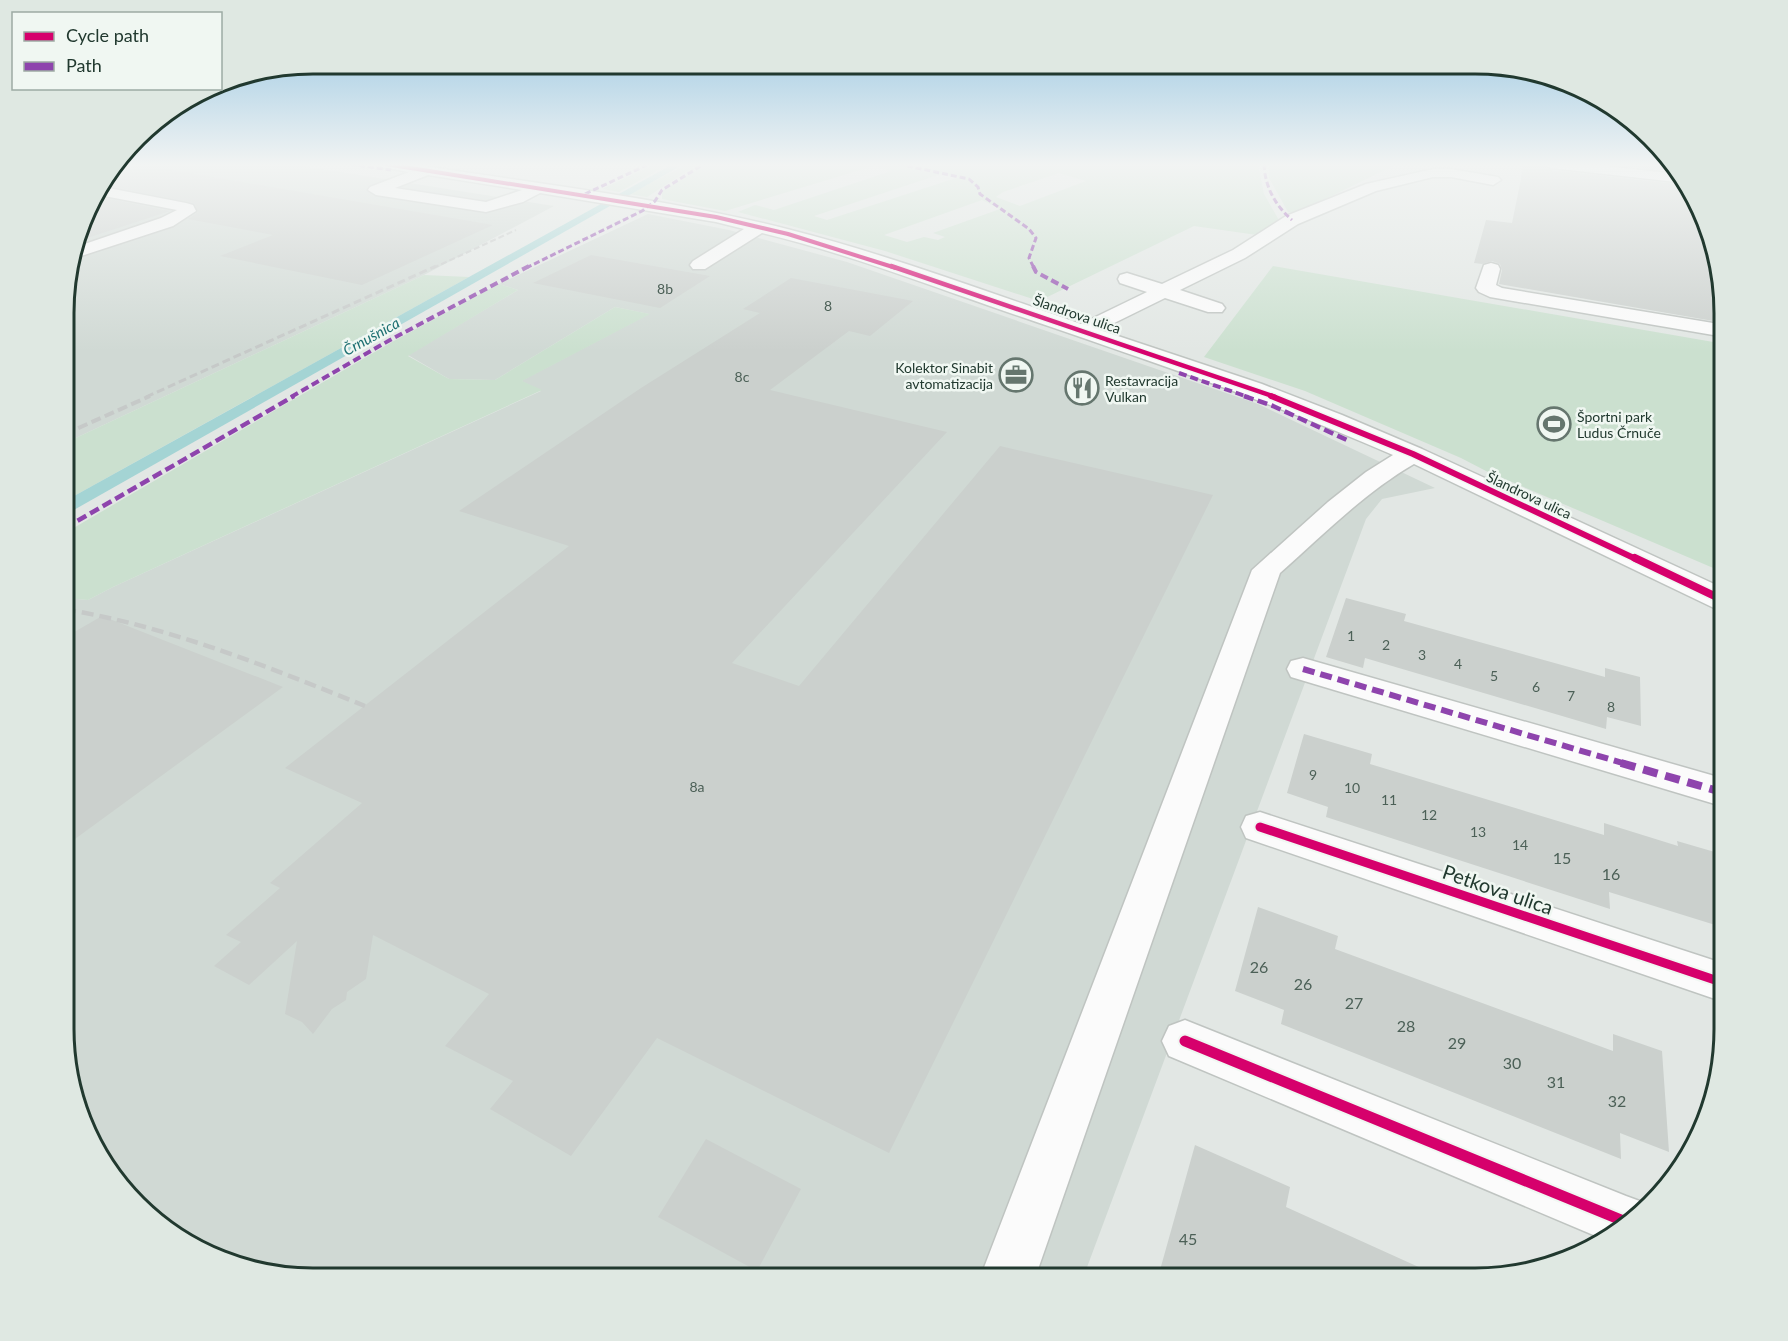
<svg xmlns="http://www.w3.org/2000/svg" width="1788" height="1341" font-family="Lato,sans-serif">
<rect width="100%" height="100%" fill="#e2e7e4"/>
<g fill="#d0d9d4">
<path d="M 116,164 L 290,164 L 554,206 L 424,275 L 65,443 L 65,279 L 96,188 Z"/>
<path d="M 648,214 L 729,230 L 847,262 L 1258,404 L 1435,488 L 1382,499 L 1366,519 L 1083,1278 L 296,1277 L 217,1259 L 148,1216 L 89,1139 L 64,1045 L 65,598 L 88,600 L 113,587 L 541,391 L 521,381 L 649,314 L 615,307 L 495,380 L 449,379 L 408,355 L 518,290 L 499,284 Z"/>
</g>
<g fill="#cbe0cf" fill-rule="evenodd">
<path d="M 655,164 L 669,164 L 619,192 L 602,189 Z"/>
<path d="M 688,164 L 698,164 L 647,197 L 629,194 Z"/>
<path d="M 708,164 L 1258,164 L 1264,194 L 1280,222 L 1257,235 L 1194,226 L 1039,301 L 885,251 L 738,212 L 755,205 L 774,210 L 891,171 L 873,166 L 725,211 L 662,199 L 662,191 ZM 1059,173 L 1086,181 L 1020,206 L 996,197 L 1003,192 ZM 941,174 L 959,177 L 827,220 L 814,216 ZM 982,200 L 1000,209 L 933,233 L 945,237 L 938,240 L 924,237 L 907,242 L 884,235 Z"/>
<path d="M 1269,164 L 1397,164 L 1297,213 L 1288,212 L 1269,178 Z"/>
<path d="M 1273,266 L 1725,344 L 1725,573 L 1486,471 L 1461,458 L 1305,391 L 1204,357 Z"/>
<path d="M 424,275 L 469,277 L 65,501 L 65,443 Z"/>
<path d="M 499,284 L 518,290 L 408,356 L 449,379 L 495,380 L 615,307 L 650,314 L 522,381 L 542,390 L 113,587 L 88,600 L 65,598 L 65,533 L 392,342 Z"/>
</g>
<path fill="#a4d4d4" d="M 673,164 L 684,164 L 65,515 L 65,501 Z"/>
<g fill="#cbd0cd">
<path d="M 116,164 L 137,164 L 493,225 L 362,285 L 220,256 L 273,235 L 188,219 L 198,212 L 194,203 L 99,184 Z"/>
<path d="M 1522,164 L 1542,164 L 1551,170 L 1686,185 L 1699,202 L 1725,312 L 1725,323 L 1499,284 L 1502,270 L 1500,264 L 1492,261 L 1482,264 L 1474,263 L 1486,220 L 1512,223 L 1521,179 Z"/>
<path d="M 1603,164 L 1670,164 L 1676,171 Z"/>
<path d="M 93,196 L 94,196 L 170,211 L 78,241 Z"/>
<path d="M 591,255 L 710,276 L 660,308 L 533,283 Z"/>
<path d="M 791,278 L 913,301 L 870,336 L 849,331 L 770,390 L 947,432 L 732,663 L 799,686 L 1000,446 L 1213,495 L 889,1153 L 657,1038 L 571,1156 L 490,1109 L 513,1081 L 445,1046 L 489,994 L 373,935 L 366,979 L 347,992 L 346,1000 L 332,1009 L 313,1034 L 302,1022 L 285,1014 L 297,941 L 249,985 L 214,966 L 241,942 L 226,935 L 280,888 L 270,883 L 362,803 L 285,768 L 569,546 L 459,511 L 641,388 L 760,313 L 743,309 Z"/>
<path d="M 1346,598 L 1406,614 L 1404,621 L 1605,677 L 1605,668 L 1640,677 L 1641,726 L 1607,717 L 1606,729 L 1365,658 L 1363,668 L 1326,657 Z"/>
<path d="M 102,616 L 283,687 L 64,847 L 64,638 Z"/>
<path d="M 1304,734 L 1372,754 L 1370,764 L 1604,835 L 1604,823 L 1678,846 L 1677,841 L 1725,855 L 1725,928 L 1609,892 L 1610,909 L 1326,817 L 1328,807 L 1287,793 Z"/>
<path d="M 1258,907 L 1338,936 L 1335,949 L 1613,1051 L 1613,1034 L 1662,1051 L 1669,1152 L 1620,1133 L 1621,1159 L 1281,1024 L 1284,1010 L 1235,991 Z"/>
<path d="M 706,1139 L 801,1189 L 757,1271 L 658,1217 Z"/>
<path d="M 1195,1145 L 1290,1187 L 1286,1207 L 1443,1278 L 1177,1278 L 1160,1270 Z"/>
</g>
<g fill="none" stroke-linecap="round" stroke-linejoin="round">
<g stroke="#bfc4c1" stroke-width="3">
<g id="minor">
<path d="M 379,164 L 411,164 C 538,184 667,198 791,230 C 889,255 985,291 1081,324 L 1147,292 L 1120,283 L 1118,279 L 1120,275 L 1127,273 L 1162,284 L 1233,250 L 1286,216 L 1366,184 L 1433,169 L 1451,169 L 1498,177 L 1501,180 L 1493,185 L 1451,177 L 1433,177 L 1376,191 L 1298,224 L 1245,258 L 1180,290 L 1222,304 L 1225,308 L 1222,312 L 1208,312 L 1165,298 L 1100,330 L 1262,384 L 1342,415 L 1422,449 L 1725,589 L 1725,610 L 1714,608 L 1414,464 C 1364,493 1323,535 1280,573 L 1035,1278 L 980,1278 L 1252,570 L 1328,502 L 1366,472 L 1393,455 C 1272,402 1147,360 1022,317 C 936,288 850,254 762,233 L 705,269 L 693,269 L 690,265 L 693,261 L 744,229 L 716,222 L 540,193 L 523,202 L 486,212 L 376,195 L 368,190 L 370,187 L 409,172 L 381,167 ZM 428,175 L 522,190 L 486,202 L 395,188 Z"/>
<path d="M 1544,164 L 1586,164 L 1678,174 L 1685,183 L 1551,168 Z"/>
<path d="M 98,186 L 186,203 L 193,205 L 196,211 L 173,226 L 72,259 L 76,247 L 161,218 L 177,210 L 94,194 Z"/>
<path d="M 1491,263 L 1498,265 L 1500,269 L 1496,285 L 1502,288 L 1725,325 L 1725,337 L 1490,297 L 1479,292 L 1476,288 L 1484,265 Z"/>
<path d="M 1303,658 L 1725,779 L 1725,807 L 1291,677 L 1287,669 L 1291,661 Z"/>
<path d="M 1260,812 L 1725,964 L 1724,1002 L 1246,838 L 1241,827 L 1246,816 Z"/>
<path d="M 1185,1020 L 1626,1196 L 1645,1203 L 1646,1206 L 1603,1239 L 1169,1056 L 1162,1041 L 1169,1026 Z"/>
</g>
</g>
<use href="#minor" fill="#fbfbfb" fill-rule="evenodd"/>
<path stroke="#c6c9c8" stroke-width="2" stroke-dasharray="6 3" stroke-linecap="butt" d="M 433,268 L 516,230"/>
<path stroke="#c6c9c8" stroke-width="3" stroke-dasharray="8 4" stroke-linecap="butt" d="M 146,397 L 436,266"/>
<path stroke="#c6c9c8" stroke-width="4" stroke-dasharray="10 4.5" stroke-linecap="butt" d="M 65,434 L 150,396"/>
<path stroke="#c6c9c8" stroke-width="4.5" stroke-dasharray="12 6" stroke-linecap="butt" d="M 64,609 C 170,627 266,666 365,706"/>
<g stroke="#8e44ad" stroke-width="3" stroke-dasharray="6 3" stroke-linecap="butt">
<path d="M 350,164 L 391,170"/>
<path d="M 898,164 L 969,179 L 978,187 L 980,194 L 1029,229 L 1036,238 L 1029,258 L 1034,268"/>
<path d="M 1264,164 C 1265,187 1275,205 1292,220"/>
<path d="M 585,194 L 649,164"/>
<path d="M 526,268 L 642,211 L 655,201 L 662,190 L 704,164"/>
</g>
<g stroke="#8e44ad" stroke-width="4" stroke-dasharray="8 4" stroke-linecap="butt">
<path d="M 1033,266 L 1036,272 L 1068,289"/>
<path d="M 1179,373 L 1248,397"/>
<path d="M 291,397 L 390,340 L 529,266"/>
</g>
<g stroke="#8e44ad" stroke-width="4.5" stroke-dasharray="10 4.5" stroke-linecap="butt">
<path d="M 1244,396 L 1273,406 L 1349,441"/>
<path d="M 65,528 L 294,396"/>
</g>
<path stroke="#8e44ad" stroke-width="6" stroke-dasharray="12 6" stroke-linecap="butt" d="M 1303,669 L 1626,764"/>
<path stroke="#8e44ad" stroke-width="8" stroke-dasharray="15 8" stroke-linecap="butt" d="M 1621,763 L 1725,793"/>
<g stroke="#f0f7f2" stroke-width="5">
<path id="cycleway-far5" d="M 386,164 L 716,217 L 788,234 L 896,268"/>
</g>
<g stroke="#f0f7f2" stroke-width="7">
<path id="cycleway-far4" d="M 891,266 L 1275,397"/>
</g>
<g stroke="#f0f7f2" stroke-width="9">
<path id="cycleway-far3" d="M 1271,396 L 1413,454 L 1638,560"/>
</g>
<g stroke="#f0f7f2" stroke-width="11">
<path id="cycleway-far2" d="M 1635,558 L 1725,601"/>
</g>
<g stroke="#f0f7f2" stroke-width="13">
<path id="cycleway-far1" d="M 1260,827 L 1724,983"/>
</g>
<g stroke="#f0f7f2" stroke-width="15">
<path id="cycleway" d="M 1185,1041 L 1626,1222"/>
</g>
<use href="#cycleway-far5" stroke="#d6006c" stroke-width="4"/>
<use href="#cycleway-far4" stroke="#d6006c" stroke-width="4.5"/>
<use href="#cycleway-far3" stroke="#d6006c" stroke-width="6"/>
<use href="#cycleway-far2" stroke="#d6006c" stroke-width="8"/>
<use href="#cycleway-far1" stroke="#d6006c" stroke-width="9"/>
<use href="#cycleway" stroke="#d6006c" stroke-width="11"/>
</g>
<linearGradient id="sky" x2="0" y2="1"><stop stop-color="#8dc1e0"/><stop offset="0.47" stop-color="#f2f4f3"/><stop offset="1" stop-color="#f2f4f3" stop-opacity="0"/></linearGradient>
<rect width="1788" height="351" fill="url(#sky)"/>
<defs>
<g id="office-ring" transform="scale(1.725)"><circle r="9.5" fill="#f0f7f2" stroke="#65766e" stroke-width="1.5"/><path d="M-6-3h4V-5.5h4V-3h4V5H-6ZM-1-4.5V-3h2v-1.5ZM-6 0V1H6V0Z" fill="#65766e"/></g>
<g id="restaurant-ring" transform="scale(1.725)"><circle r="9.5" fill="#f0f7f2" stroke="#65766e" stroke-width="1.5"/><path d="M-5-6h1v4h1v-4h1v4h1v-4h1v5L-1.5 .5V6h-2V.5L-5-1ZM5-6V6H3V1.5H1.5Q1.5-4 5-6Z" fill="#65766e"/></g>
<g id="stadium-ring" transform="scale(1.725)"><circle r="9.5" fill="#f0f7f2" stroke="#65766e" stroke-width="1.5"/><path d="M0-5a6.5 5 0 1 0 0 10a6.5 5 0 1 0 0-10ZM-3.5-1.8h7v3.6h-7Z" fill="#65766e"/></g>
</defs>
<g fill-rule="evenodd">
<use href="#office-ring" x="1016" y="375"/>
<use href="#restaurant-ring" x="1082" y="388"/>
<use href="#stadium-ring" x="1554" y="424"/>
</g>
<g text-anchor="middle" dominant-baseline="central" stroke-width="5" stroke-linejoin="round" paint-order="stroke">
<g font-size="14" fill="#4c6057">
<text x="665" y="288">8b</text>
<text x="828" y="305">8</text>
<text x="742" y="376">8c</text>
<text x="1351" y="635">1</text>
<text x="1386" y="644">2</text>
<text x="1422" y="654">3</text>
<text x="1458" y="663">4</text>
<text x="1494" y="675">5</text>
<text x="1536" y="686">6</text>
<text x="1571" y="695">7</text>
<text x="1611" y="706">8</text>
<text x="1313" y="774">9</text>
<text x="697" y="786">8a</text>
<text x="1352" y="787">10</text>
<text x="1389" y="799">11</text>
<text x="1429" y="814">12</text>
<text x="1478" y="831">13</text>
<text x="1520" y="844">14</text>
</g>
<g font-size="14" fill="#21392f" stroke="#f0f7f2">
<text transform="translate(1077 314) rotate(19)">Šlandrova ulica</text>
<text transform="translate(1529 495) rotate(25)">Šlandrova ulica</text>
</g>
<g font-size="14" fill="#21392f" stroke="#f0f7f2" text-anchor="start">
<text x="993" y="367" text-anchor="end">Kolektor Sinabit<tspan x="993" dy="16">avtomatizacija</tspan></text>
<text x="1105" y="380">Restavracija<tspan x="1105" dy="16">Vulkan</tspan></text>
<text x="1577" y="416">Športni park<tspan x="1577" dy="16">Ludus Črnuče</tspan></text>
</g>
<g font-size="15" font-style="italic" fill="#1e7072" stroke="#f0f7f2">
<text transform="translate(371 336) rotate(-29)">Črnušnica</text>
</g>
<g font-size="16" fill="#4c6057">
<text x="1562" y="857">15</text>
<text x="1611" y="873">16</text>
<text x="1259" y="966">26</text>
<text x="1303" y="983">26</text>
<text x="1354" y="1002">27</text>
<text x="1406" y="1025">28</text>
<text x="1457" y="1042">29</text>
<text x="1512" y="1062">30</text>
<text x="1556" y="1081">31</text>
<text x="1617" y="1100">32</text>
<text x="1188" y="1238">45</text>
</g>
<g font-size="20" fill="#21392f" stroke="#f0f7f2">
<text transform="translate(1498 889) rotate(19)">Petkova ulica</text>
</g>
</g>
<path d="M0 0H1788V1341H0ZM313 74H1475A239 239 0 0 1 1714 313V1029A239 239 0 0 1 1475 1268H313A239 239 0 0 1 74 1029V313A239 239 0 0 1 313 74Z" fill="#dfe8e2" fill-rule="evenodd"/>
<path fill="none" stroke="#21392f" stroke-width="3" d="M313 74H1475A239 239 0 0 1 1714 313V1029A239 239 0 0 1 1475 1268H313A239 239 0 0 1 74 1029V313A239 239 0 0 1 313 74Z"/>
<rect x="12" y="12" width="210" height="78" fill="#f0f7f2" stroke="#9daba4" stroke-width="1.5"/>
<rect x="24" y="32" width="30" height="9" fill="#d6006c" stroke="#9daba4" stroke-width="1.5"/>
<text x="66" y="42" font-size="18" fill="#21392f">Cycle path</text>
<rect x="24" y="62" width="30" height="9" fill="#8e44ad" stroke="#9daba4" stroke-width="1.5"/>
<text x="66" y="72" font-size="18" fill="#21392f">Path</text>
</svg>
